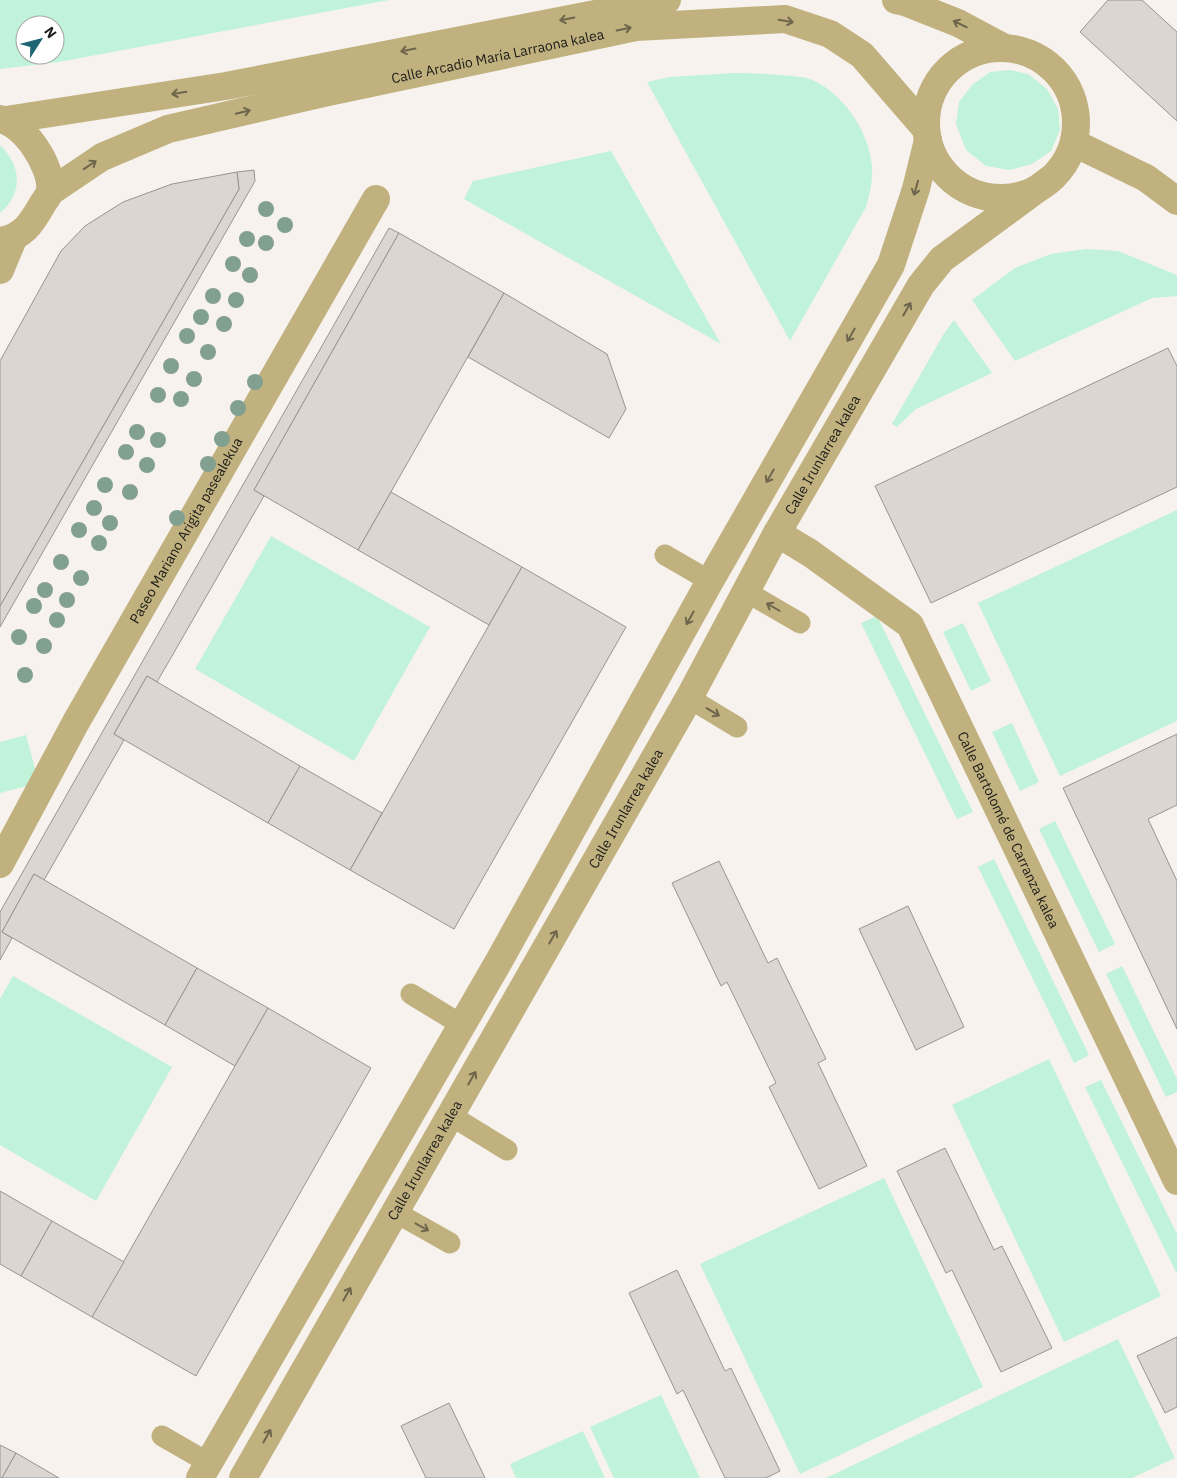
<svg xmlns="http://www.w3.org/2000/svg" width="1177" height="1478" font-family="'IBM Plex Sans',sans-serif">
<rect width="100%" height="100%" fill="#f7f2ed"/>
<g fill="#c0f3d9" fill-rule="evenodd">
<path d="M 0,0 L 389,0 L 59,62 L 0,69 ZM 25,25 L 55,25 L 55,55 L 25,55 Z"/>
<path d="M 1010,70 L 1028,74 L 1047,89 L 1058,109 L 1060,130 L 1051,151 L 1032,164 L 1010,170 L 986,166 L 966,150 L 956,124 L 959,102 L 972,85 L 990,72 Z"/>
<path d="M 735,73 C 754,73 773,74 792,76 C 797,77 803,77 807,78 C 842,90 869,131 872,166 C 873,180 870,194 866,207 L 790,341 L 647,82 L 670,77 Z"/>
<path d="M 0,145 C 21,165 24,193 0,213 Z"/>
<path d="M 611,151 L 721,344 L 464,199 L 473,181 Z"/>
<path d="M 1086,249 L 1118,251 L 1177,275 L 1177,296 L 1152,298 L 1015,361 L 972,300 L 1015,268 L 1051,254 Z"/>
<path d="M 954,320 L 992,373 L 916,409 L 897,427 L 892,424 L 945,332 Z"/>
<path d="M 1177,510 L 1177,721 L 1060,776 L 978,603 Z"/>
<path d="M 271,536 L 430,627 L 354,761 L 195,669 Z"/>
<path d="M 877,616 L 973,812 L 957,819 L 861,623 Z"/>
<path d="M 963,623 L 991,681 L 971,691 L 943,632 Z"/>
<path d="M 1012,723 L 1039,782 L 1020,791 L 992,732 Z"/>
<path d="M 26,735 L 39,783 L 0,793 L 0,742 Z"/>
<path d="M 1055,821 L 1115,944 L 1099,952 L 1039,829 Z"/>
<path d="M 994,859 L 1089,1055 L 1074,1063 L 978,867 Z"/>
<path d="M 1122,966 L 1177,1079 L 1177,1092 L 1166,1097 L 1106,974 Z"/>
<path d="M 13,976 L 172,1067 L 96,1201 L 0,1145 L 0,999 Z"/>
<path d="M 1049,1059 L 1161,1296 L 1064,1342 L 952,1105 Z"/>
<path d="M 1101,1080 L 1177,1234 L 1177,1274 L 1085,1087 Z"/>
<path d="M 884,1178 L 983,1387 L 800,1474 L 700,1264 Z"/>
<path d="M 1118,1339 L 1175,1458 L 1132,1478 L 826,1478 Z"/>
<path d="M 661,1395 L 700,1478 L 614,1478 L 590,1427 Z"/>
<path d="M 583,1431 L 605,1478 L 516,1478 L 510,1464 Z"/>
</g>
<g fill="#dbd6d2" stroke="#999490">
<path d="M 1108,0 L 1142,0 L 1177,32 L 1177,121 L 1080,32 Z"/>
<path d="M 254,170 L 255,181 L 0,627 L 0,606 L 239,189 L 237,172 Z"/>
<path d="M 237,172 L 239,189 L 0,606 L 0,361 L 61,251 L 85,226 L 123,202 L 172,184 Z"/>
<path d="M 389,228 L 399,233 L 254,490 L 264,496 L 157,682 L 147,676 L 114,734 L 124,740 L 44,880 L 34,874 L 2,932 L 12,938 L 0,960 L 0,912 Z"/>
<path d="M 399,233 L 504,293 L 358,550 L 254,490 Z"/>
<path d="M 504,293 L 607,354 L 626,409 L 609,438 L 468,357 Z"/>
<path d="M 1168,348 L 1177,366 L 1177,487 L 931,603 L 875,486 Z"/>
<path d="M 391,492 L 522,567 L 489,625 L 358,550 Z"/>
<path d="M 522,567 L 626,627 L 454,929 L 350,870 Z"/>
<path d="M 147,676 L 300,766 L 268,823 L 114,734 Z"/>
<path d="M 1177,734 L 1177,805 L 1148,819 L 1177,881 L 1177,1029 L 1063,788 Z"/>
<path d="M 300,766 L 382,813 L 350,870 L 268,823 Z"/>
<path d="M 719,861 L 768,963 L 777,958 L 826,1059 L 818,1063 L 867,1166 L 819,1189 L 769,1087 L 776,1083 L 727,982 L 721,986 L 672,883 Z"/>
<path d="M 34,874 L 197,968 L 165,1025 L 2,932 Z"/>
<path d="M 908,906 L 964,1027 L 916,1050 L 859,929 Z"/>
<path d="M 197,968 L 268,1008 L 235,1066 L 165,1025 Z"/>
<path d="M 268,1008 L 371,1068 L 196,1376 L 92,1317 Z"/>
<path d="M 945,1148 L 994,1250 L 1002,1246 L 1052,1348 L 1001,1372 L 952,1270 L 946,1273 L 897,1171 Z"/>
<path d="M 0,1191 L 52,1221 L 21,1276 L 0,1264 Z"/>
<path d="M 52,1221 L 124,1262 L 92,1317 L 21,1276 Z"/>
<path d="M 677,1270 L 725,1371 L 731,1368 L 780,1471 L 766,1478 L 725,1478 L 683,1390 L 677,1394 L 629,1293 Z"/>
<path d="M 1177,1337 L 1177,1407 L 1165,1413 L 1137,1356 Z"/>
<path d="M 449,1403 L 485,1478 L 426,1478 L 401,1426 Z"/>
<path d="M 0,1445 L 16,1453 L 2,1478 L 0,1478 Z"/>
<path d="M 16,1453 L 59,1478 L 2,1478 Z"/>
</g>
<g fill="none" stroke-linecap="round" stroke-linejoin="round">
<g stroke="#c0b17f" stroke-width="21">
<path d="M 665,555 L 710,581"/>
<path d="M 745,591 L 800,623"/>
<path d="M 689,698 L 737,727"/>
<path d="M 411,994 L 462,1025"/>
<path d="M 450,1115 L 507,1150"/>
<path d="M 395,1212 L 450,1243"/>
<path d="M 162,1436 L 209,1463"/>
</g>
<g stroke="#c0b17f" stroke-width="28">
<path id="s1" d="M 777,533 L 810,553 L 910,625 L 1177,1181"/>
<path id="s2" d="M 0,864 L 76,722 L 376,199"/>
</g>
<g stroke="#c0b17f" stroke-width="28">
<path d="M 896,0 L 905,2 L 958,23 L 1003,47"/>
<circle cx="1001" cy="123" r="75"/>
<path d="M 0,119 C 24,123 53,167 50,191 C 49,196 44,201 42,205 C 31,224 23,237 0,241"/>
<path d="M 6,120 L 226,86 L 667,0"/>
<path d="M 1074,143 L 1146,178 L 1177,201"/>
<path id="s3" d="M 50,192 L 102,157 L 168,129 L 323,93 L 636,27 L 785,19 L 830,34 L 862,55 L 926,129"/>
<path d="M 0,270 L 13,239"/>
<path d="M 200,1478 L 499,961 L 710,581 L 891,265 L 916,189 L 928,140"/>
<path id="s4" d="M 243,1478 L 689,698 L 777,533 L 921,285 L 942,259 L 1052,178"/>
</g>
</g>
<g fill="#82a090">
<circle cx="266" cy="209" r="8"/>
<circle cx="285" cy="225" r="8"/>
<circle cx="247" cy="239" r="8"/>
<circle cx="266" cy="243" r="8"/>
<circle cx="233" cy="264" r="8"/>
<circle cx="250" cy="275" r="8"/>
<circle cx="213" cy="296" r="8"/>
<circle cx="236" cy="300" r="8"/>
<circle cx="201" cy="317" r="8"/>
<circle cx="224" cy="324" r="8"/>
<circle cx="187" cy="336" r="8"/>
<circle cx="208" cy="352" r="8"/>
<circle cx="171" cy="366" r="8"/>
<circle cx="194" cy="379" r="8"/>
<circle cx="255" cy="382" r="8"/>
<circle cx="158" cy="395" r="8"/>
<circle cx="181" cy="399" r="8"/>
<circle cx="238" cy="408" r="8"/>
<circle cx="137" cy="432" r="8"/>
<circle cx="222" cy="439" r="8"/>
<circle cx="158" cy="440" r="8"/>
<circle cx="126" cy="452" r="8"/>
<circle cx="208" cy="464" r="8"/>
<circle cx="147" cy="465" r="8"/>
<circle cx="105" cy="485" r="8"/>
<circle cx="130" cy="492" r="8"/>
<circle cx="94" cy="508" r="8"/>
<circle cx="177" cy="518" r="8"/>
<circle cx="110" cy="523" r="8"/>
<circle cx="79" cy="530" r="8"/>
<circle cx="99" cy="543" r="8"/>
<circle cx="61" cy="562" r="8"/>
<circle cx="81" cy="578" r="8"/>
<circle cx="45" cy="590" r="8"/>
<circle cx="67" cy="600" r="8"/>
<circle cx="34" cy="606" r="8"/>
<circle cx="57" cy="620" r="8"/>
<circle cx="19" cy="637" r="8"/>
<circle cx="44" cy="646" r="8"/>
<circle cx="25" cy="675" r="8"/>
</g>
<defs><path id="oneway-shaft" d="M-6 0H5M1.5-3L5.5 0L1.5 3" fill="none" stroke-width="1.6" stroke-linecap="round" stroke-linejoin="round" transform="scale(1.25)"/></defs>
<g stroke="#6e664c">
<use href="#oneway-shaft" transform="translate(567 19) rotate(169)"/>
<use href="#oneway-shaft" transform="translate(786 21) rotate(9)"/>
<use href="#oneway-shaft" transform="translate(960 24) rotate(-154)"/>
<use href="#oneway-shaft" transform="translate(624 29) rotate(-12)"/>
<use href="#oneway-shaft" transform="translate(408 50) rotate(169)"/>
<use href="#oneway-shaft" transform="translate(179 93) rotate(171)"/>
<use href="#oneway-shaft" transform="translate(243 112) rotate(-13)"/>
<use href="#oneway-shaft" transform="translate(90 165) rotate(-34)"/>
<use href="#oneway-shaft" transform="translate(916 188) rotate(106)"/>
<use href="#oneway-shaft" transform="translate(907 309) rotate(-60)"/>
<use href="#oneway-shaft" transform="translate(851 335) rotate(120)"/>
<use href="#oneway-shaft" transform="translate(770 476) rotate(120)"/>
<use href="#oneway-shaft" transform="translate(773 607) rotate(-150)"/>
<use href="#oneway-shaft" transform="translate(690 618) rotate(119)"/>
<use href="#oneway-shaft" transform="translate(713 712) rotate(31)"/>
<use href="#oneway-shaft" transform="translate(553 937) rotate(-60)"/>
<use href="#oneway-shaft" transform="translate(472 1078) rotate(-60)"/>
<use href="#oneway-shaft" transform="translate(422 1227) rotate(29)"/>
<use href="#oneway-shaft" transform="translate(347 1294) rotate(-60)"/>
<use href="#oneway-shaft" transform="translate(267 1436) rotate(-61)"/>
</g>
<g text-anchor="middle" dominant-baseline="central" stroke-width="5" stroke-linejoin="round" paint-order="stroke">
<g font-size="14" fill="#1c1b19" stroke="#fff">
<text stroke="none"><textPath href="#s3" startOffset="472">Calle Arcadio María Larraona kalea</textPath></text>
<text stroke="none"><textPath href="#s4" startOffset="1176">Calle Irunlarrea kalea</textPath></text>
<text stroke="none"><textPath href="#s2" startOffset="382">Paseo Mariano Arigita pasealekua</textPath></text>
<text stroke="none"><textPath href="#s4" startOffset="771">Calle Irunlarrea kalea</textPath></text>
<text stroke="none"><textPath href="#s1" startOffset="389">Calle Bartolomé de Carranza kalea</textPath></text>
<text stroke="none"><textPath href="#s4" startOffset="366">Calle Irunlarrea kalea</textPath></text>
</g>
</g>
<g transform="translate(40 40) rotate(54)"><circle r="24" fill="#ffffff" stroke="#a4a4a3"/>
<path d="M0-4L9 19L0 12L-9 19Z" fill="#1e6574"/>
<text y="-8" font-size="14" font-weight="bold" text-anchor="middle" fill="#1c1b19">N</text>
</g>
</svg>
